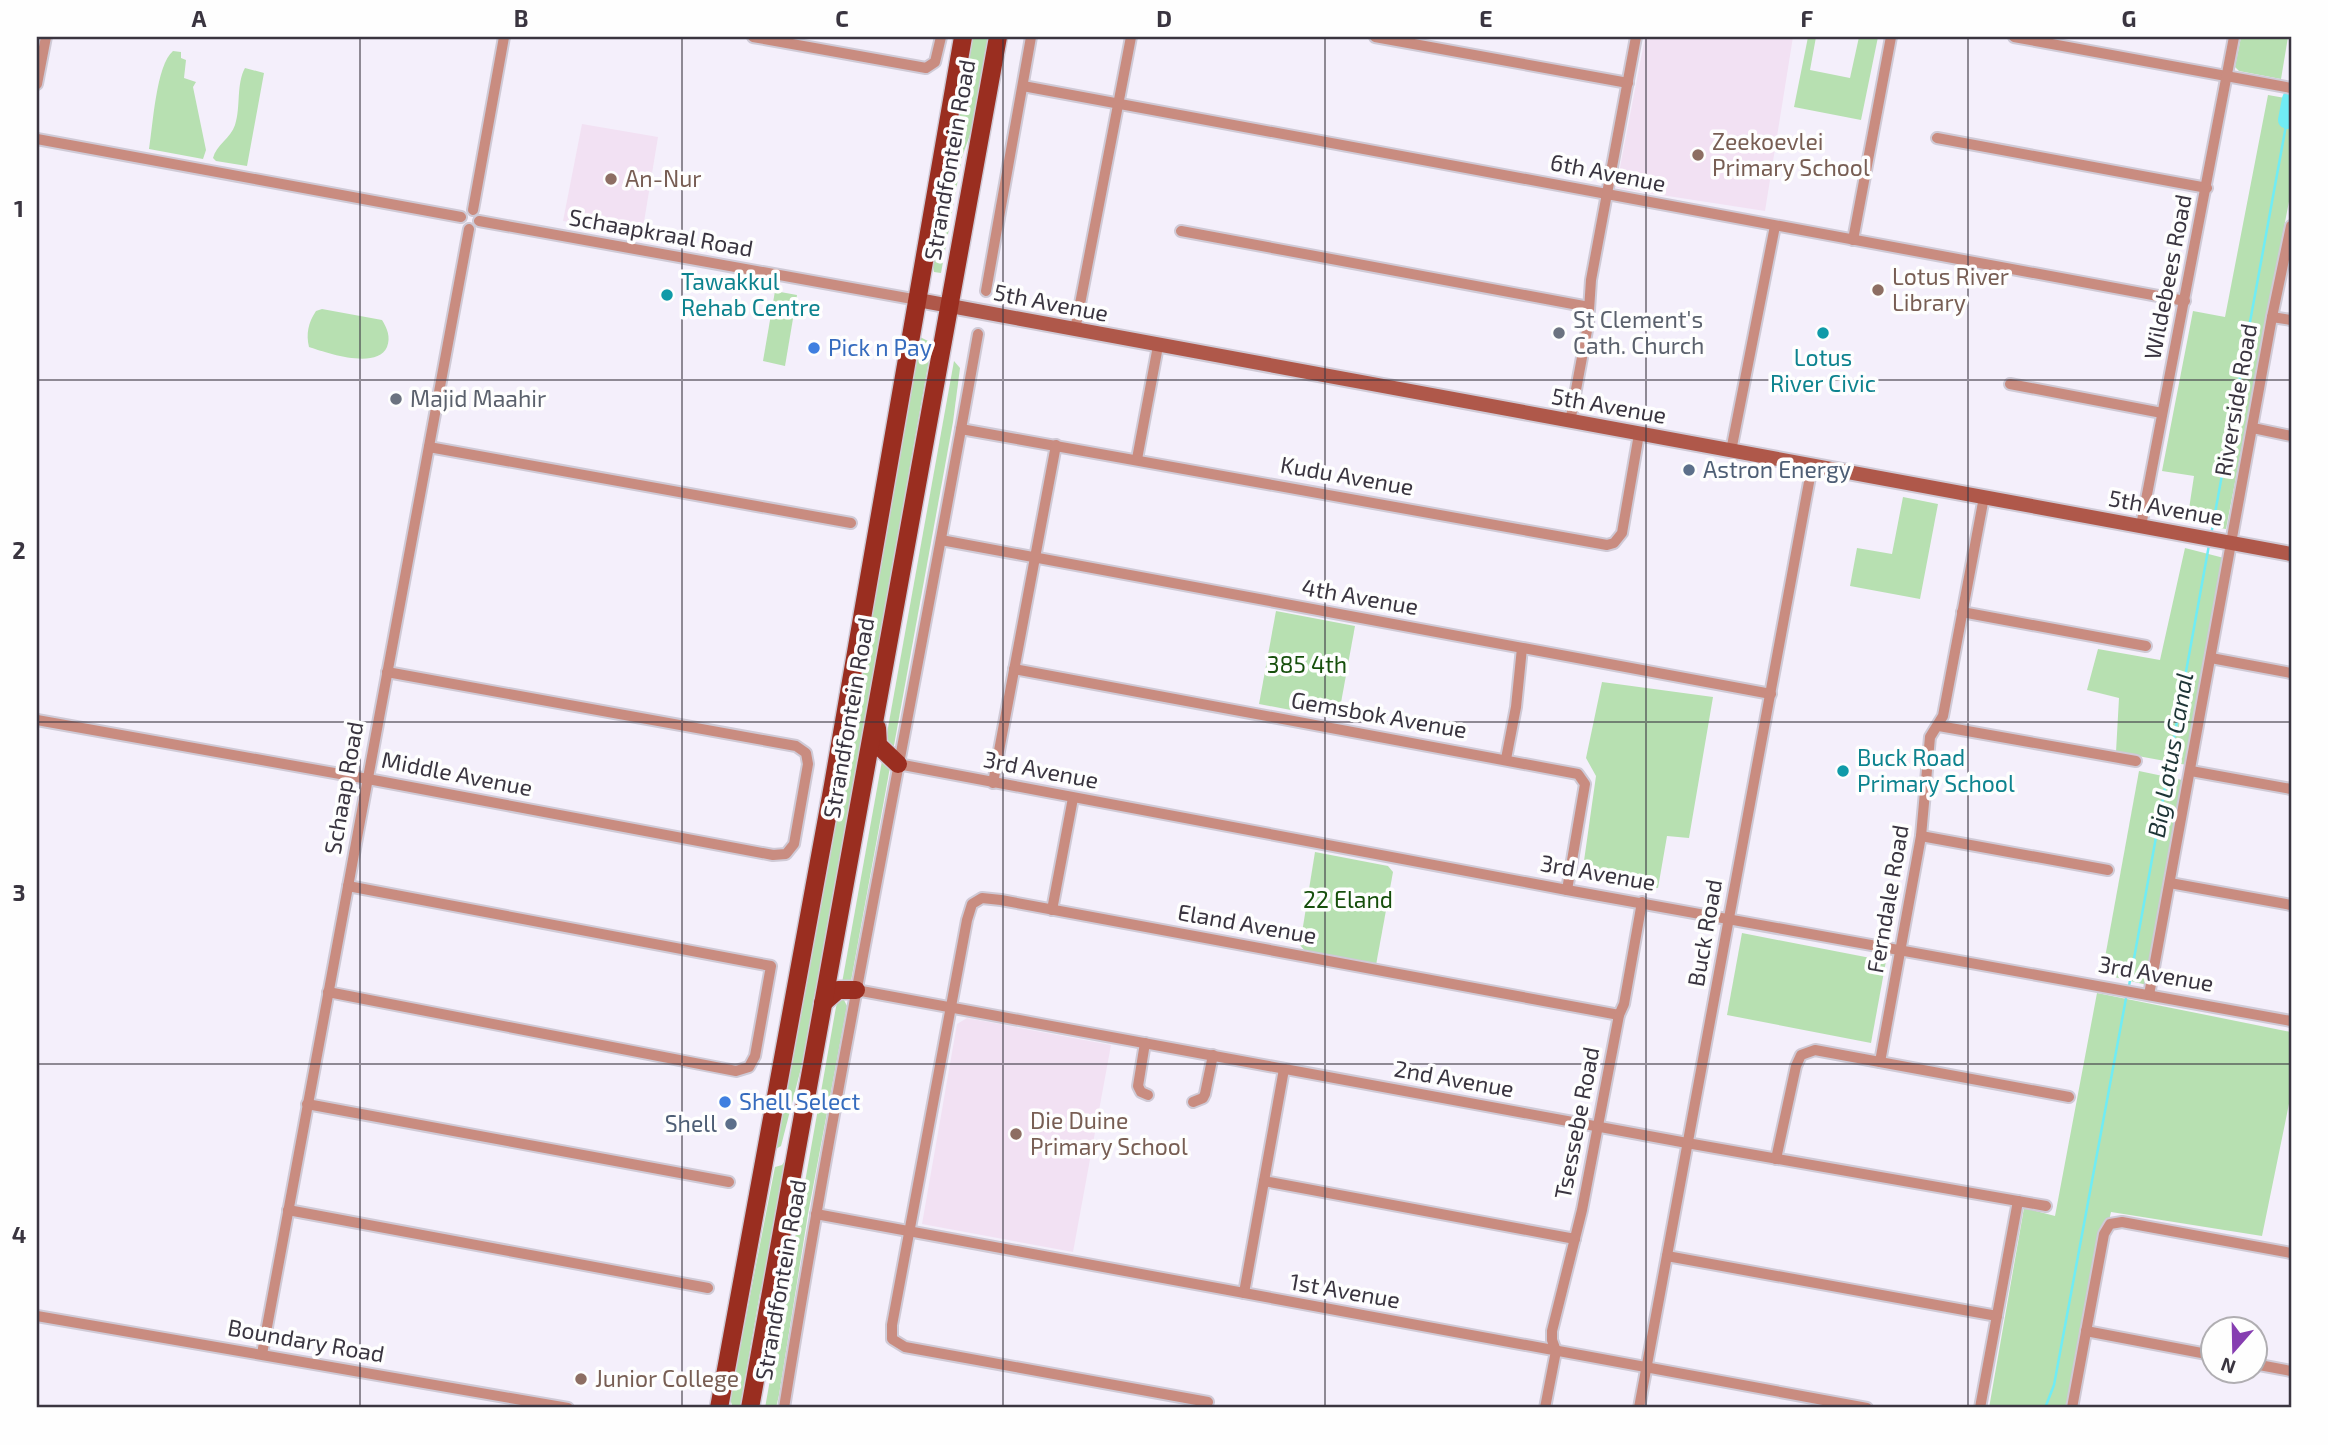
<svg xmlns="http://www.w3.org/2000/svg" width="2328" height="1445" font-family="'Exo 2',sans-serif">
<rect width="100%" height="100%" fill="#f4effb"/>
<g fill="#f2e1f3">
<polygon points="1645,37 1793,37 1765,211 1616,188"/>
<polygon points="582,124 658,137 642,234 563,221"/>
<polygon points="967,1018 1111,1045 1073,1252 922,1224 957,1024"/>
</g>
<g fill="#b7e0b1">
<polygon points="970,37 991,37 976,118 962,157 941,273 934,272 932,263"/>
<polygon points="1808,37 1816,37 1810,70 1850,78 1859,37 1878,37 1861,120 1794,107"/>
<polygon points="2241,37 2288,37 2281,79 2239,71 2235,67"/>
<path d="M173,51L181,52V58L186,60L184,78L196,82L193,87L206,150L203,159L149,149C153,126 156,65 173,51Z"/>
<path d="M245,68L264,73L247,166L216,161L213,158C216,145 231,138 235,125C241,107 236,84 245,68Z"/>
<polygon points="2268,95 2291,99 2291,191 2226,529 2187,522 2194,476 2162,471 2193,311 2225,317"/>
<polygon points="775,291 797,295 785,366 763,361"/>
<path d="M322,309L382,320C387,328 391,337 387,347C377,370 327,353 309,347C306,334 308,323 316,311Z"/>
<polygon points="920,337 932,343 809,1037 781,1146 774,1150"/>
<polygon points="954,361 960,368 953,422 851,981 842,983"/>
<polygon points="1903,497 1938,504 1920,599 1850,586 1857,548 1892,554"/>
<polygon points="2185,548 2224,558 2187,765 2116,752 2119,698 2087,690 2098,649 2160,660"/>
<polygon points="1276,611 1355,626 1338,719 1259,704"/>
<polygon points="1602,682 1713,697 1689,838 1667,836 1658,888 1582,875 1596,776 1586,758"/>
<polygon points="2139,771 2182,780 2151,986 2102,974"/>
<polygon points="1315,852 1388,866 1393,872 1376,965 1306,952 1300,945"/>
<polygon points="1742,933 1886,961 1871,1043 1727,1015"/>
<polygon points="2097,993 2291,1032 2291,1094 2262,1236 2111,1212 2066,1408 1989,1408 2024,1208 2055,1216"/>
<polygon points="843,998 847,1006 808,1214 779,1395 776,1408 765,1408 836,1007 838,1001"/>
<polygon points="792,1151 768,1275 760,1293 740,1408 733,1408 730,1399 775,1167 782,1165"/>
</g>
<g fill="none" stroke-linecap="round" stroke-linejoin="round">
<g stroke="#70ecf4" stroke-width="2.5">
<polyline points="2211,535 2287,120"/>
<polyline points="2129,986 2209,545"/>
<polyline points="2045,1408 2054,1385 2127,993"/>
</g>
<polyline stroke="#70ecf4" stroke-width="18" points="2287,120 2291,99"/>
<g stroke="#cfcad6" stroke-width="14">
<g id="minor">
<polyline points="753,37 926,68 935,62 941,37"/>
<polyline points="1375,37 1628,83"/>
<polyline points="2014,37 2291,88"/>
<polyline points="37,84 46,37"/>
<polyline points="1023,86 2185,301"/>
<polyline points="1937,138 2207,188"/>
<polyline points="37,139 461,217"/>
<polyline points="473,210 504,37"/>
<polyline points="479,221 918,300"/>
<polyline points="1181,231 1589,307"/>
<polyline points="1853,240 1891,37"/>
<polyline points="986,291 1031,37"/>
<polyline points="2272,317 2291,320"/>
<polyline points="1075,330 1131,37"/>
<polyline points="2010,384 2162,413"/>
<polyline points="1570,422 1588,325 1591,280 1636,37"/>
<polyline points="2253,428 2291,436"/>
<polyline points="961,429 1607,545 1614,543 1622,533 1639,434"/>
<polyline points="429,447 851,523"/>
<polyline points="1731,451 1775,226"/>
<polyline points="1137,459 1158,346"/>
<polyline points="2141,526 2234,37"/>
<polyline points="941,540 1771,694"/>
<polyline points="1962,612 2146,646"/>
<polyline points="2211,658 2291,673"/>
<polyline points="1014,669 1578,774 1585,784 1567,890"/>
<polyline points="37,720 368,779 773,855 786,854 794,844 808,764 806,753 796,746 387,672"/>
<polyline points="1939,726 2136,761"/>
<polyline points="1506,759 1516,707 1522,648"/>
<polyline points="898,764 1567,890 2291,1021"/>
<polyline points="2191,771 2291,789"/>
<polyline points="993,783 1056,445"/>
<polyline points="1921,836 2108,870"/>
<polyline points="2170,883 2291,905"/>
<polyline points="1052,910 1073,798"/>
<polyline points="856,990 1687,1143 2046,1206"/>
<polyline points="328,992 736,1071 749,1067 755,1056 771,966 348,886"/>
<polyline points="2149,995 2272,317 2291,226"/>
<polyline points="1145,1043 1138,1086 1141,1092 1148,1095"/>
<polyline points="1880,1062 1921,836 1930,737 1943,716 1984,497"/>
<polyline points="1193,1102 1203,1098 1205,1094 1213,1055"/>
<polyline points="307,1104 729,1182"/>
<polyline points="1776,1159 1796,1066 1801,1055 1815,1050 2069,1097"/>
<polyline points="1264,1181 1575,1239"/>
<polyline points="288,1210 708,1288"/>
<polyline points="816,1214 1867,1408"/>
<polyline points="1667,1256 1997,1316"/>
<polyline points="1244,1293 1284,1069"/>
<polyline points="37,1316 568,1408"/>
<polyline points="2086,1331 2212,1355"/>
<polyline points="262,1354 469,229"/>
<polyline points="2254,1364 2291,1371"/>
<polyline points="1208,1402 905,1347 892,1339 892,1325 967,920 972,904 982,898 1001,900 1619,1015"/>
<path d="M784,1408C841,1049 915,693 978,334"/>
<polyline points="1545,1408 1556,1351 1552,1340 1552,1331 1582,1210 1619,1015 1624,1004 1642,902"/>
<polyline points="1639,1408 1812,466"/>
<polyline points="1980,1408 2018,1201"/>
<polyline points="2072,1408 2104,1234 2110,1224 2122,1222 2291,1253"/>
</g>
</g>
<g stroke="#cfcad6" stroke-width="18">
<polyline id="secondary" points="918,300 2291,554"/>
</g>
<g stroke="#cfcad6" stroke-width="21">
<g id="primary">
<polyline points="877,728 878,745 898,764"/>
<polyline points="823,1003 838,990 856,990"/>
<polyline points="719,1408 833,785 963,37"/>
<polyline points="750,1408 998,37"/>
</g>
</g>
<use href="#minor" stroke="#c98c80" stroke-width="10"/>
<use href="#secondary" stroke="#af584a" stroke-width="14"/>
<use href="#primary" stroke="#9a2e20" stroke-width="18"/>
</g>
<path fill="none" stroke="#3a3540" stroke-width="2" stroke-opacity="0.55" d="M360,37V1408M682,37V1408M1003,37V1408M1325,37V1408M1646,37V1408M1968,37V1408M37,380H2291M37,722H2291M37,1064H2291"/>
<g fill="#8d6e63" stroke="#fefefe" stroke-width="2.5">
<circle cx="1698" cy="155" r="7"/>
<circle cx="611" cy="179" r="7"/>
<circle cx="1878" cy="290" r="7"/>
<circle cx="1016" cy="1134" r="7"/>
<circle cx="581" cy="1379" r="7"/>
</g>
<g fill="#0f9aa8" stroke="#fefefe" stroke-width="2.5">
<circle cx="667" cy="295" r="7"/>
<circle cx="1823" cy="333" r="7"/>
<circle cx="1843" cy="771" r="7"/>
</g>
<g fill="#6b7280" stroke="#fefefe" stroke-width="2.5">
<circle cx="1559" cy="333" r="7"/>
<circle cx="396" cy="399" r="7"/>
</g>
<g fill="#3f7fe0" stroke="#fefefe" stroke-width="2.5">
<circle cx="814" cy="348" r="7"/>
<circle cx="725" cy="1102" r="7"/>
</g>
<g fill="#5c6f8a" stroke="#fefefe" stroke-width="2.5">
<circle cx="1689" cy="470" r="7"/>
<circle cx="731" cy="1124" r="7"/>
</g>
<g text-anchor="middle" stroke-width="7" stroke-linejoin="round" paint-order="stroke">
<g font-size="23" fill="#785e54" stroke="#fefefe" text-anchor="start">
<text x="1712" y="150">Zeekoevlei<tspan x="1712" dy="26">Primary School</tspan></text>
<text x="625" y="187">An-Nur</text>
<text x="1892" y="285">Lotus River<tspan x="1892" dy="26">Library</tspan></text>
<text x="1030" y="1129">Die Duine<tspan x="1030" dy="26">Primary School</tspan></text>
<text x="595" y="1387">Junior College</text>
</g>
<g font-size="23" fill="#3a3540" stroke="#fefefe">
<text transform="translate(950 160) rotate(-80)" y="8">Strandfontein Road</text>
<text transform="translate(1608 173) rotate(11)" y="8">6th Avenue</text>
<text transform="translate(661 233) rotate(10)" y="8">Schaapkraal Road</text>
<text transform="translate(2168 277) rotate(-79)" y="8">Wildebees Road</text>
<text transform="translate(1051 303) rotate(11)" y="8">5th Avenue</text>
<text transform="translate(2236 400) rotate(-80)" y="8">Riverside Road</text>
<text transform="translate(1609 406) rotate(10)" y="8">5th Avenue</text>
<text transform="translate(1347 476) rotate(10)" y="8">Kudu Avenue</text>
<text transform="translate(2166 508) rotate(10)" y="8">5th Avenue</text>
<text transform="translate(1360 597) rotate(10)" y="8">4th Avenue</text>
<text transform="translate(1379 715) rotate(10)" y="8">Gemsbok Avenue</text>
<text transform="translate(849 718) rotate(-80)" y="8">Strandfontein Road</text>
<text transform="translate(1041 770) rotate(11)" y="8">3rd Avenue</text>
<text transform="translate(457 774) rotate(11)" y="8">Middle Avenue</text>
<text transform="translate(344 788) rotate(-80)" y="8">Schaap Road</text>
<text transform="translate(1598 873) rotate(10)" y="8">3rd Avenue</text>
<text transform="translate(1888 899) rotate(-80)" y="8">Ferndale Road</text>
<text transform="translate(1247 924) rotate(10)" y="8">Eland Avenue</text>
<text transform="translate(1705 933) rotate(-80)" y="8">Buck Road</text>
<text transform="translate(2156 974) rotate(10)" y="8">3rd Avenue</text>
<text transform="translate(1454 1079) rotate(10)" y="8">2nd Avenue</text>
<text transform="translate(1577 1123) rotate(-79)" y="8">Tsessebe Road</text>
<text transform="translate(781 1280) rotate(-80)" y="8">Strandfontein Road</text>
<text transform="translate(1345 1291) rotate(10)" y="8">1st Avenue</text>
<text transform="translate(306 1341) rotate(10)" y="8">Boundary Road</text>
</g>
<g font-size="23" fill="#0d838f" stroke="#fefefe" text-anchor="start">
<text x="681" y="290">Tawakkul<tspan x="681" dy="26">Rehab Centre</tspan></text>
<text x="1823" y="366" text-anchor="middle">Lotus<tspan x="1823" dy="26">River Civic</tspan></text>
<text x="1857" y="766">Buck Road<tspan x="1857" dy="26">Primary School</tspan></text>
</g>
<g font-size="23" fill="#5b616d" stroke="#fefefe" text-anchor="start">
<text x="1573" y="328">St Clement's<tspan x="1573" dy="26">Cath. Church</tspan></text>
<text x="410" y="407">Majid Maahir</text>
</g>
<g font-size="23" fill="#366cbe" stroke="#fefefe" text-anchor="start">
<text x="828" y="356">Pick n Pay</text>
<text x="739" y="1110">Shell Select</text>
</g>
<g font-size="23" fill="#4e5e75" stroke="#fefefe" text-anchor="start">
<text x="1703" y="478">Astron Energy</text>
<text x="717" y="1132" text-anchor="end">Shell</text>
</g>
<g font-size="23" fill="#164f0c" stroke="#fefefe">
<text x="1307" y="673">385 4th</text>
<text x="1348" y="908">22 Eland</text>
</g>
<g font-size="24" font-style="italic" fill="#1e3436" stroke="#fefefe">
<text transform="translate(2171 755) rotate(-80)" y="8">Big Lotus Canal</text>
</g>
</g>
<rect width="2328" height="1445" fill="none" stroke="#fefefe" stroke-width="77"/>
<g transform="translate(2234 1350) rotate(200)"><circle r="33" fill="#fefefe" stroke="#b0aeb2" stroke-width="2"/>
<path d="M0-5L12 26L0 18L-12 26Z" fill="#863eb1"/>
<text y="-10" font-size="19" font-weight="bold" text-anchor="middle" fill="#3a3540">N</text>
</g>
<rect x="38" y="38" width="2252" height="1368" fill="none" stroke="#3a3540" stroke-width="2.5"/>
<g font-size="23" text-anchor="middle" font-weight="bold" fill="#3a3540">
<text x="199" y="27">A</text>
<text x="521" y="27">B</text>
<text x="842" y="27">C</text>
<text x="1164" y="27">D</text>
<text x="1486" y="27">E</text>
<text x="1807" y="27">F</text>
<text x="2129" y="27">G</text>
<text x="19" y="217">1</text>
<text x="19" y="559">2</text>
<text x="19" y="901">3</text>
<text x="19" y="1243">4</text>
</g>
</svg>
